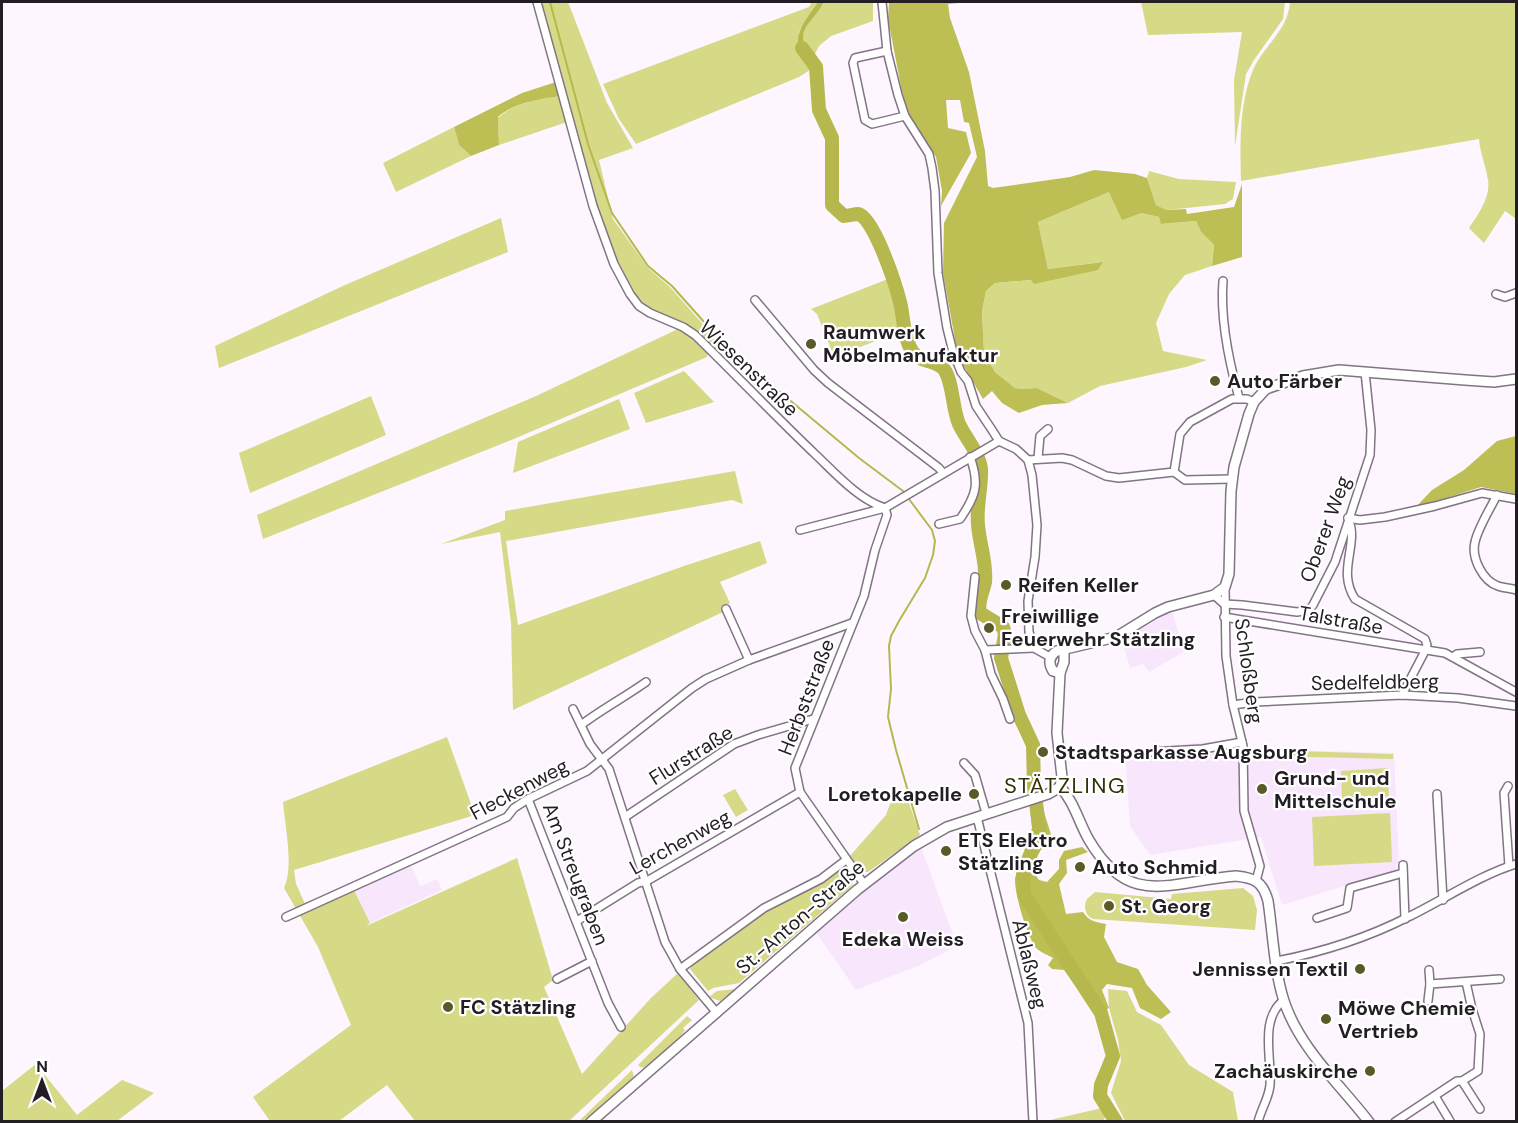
<svg xmlns="http://www.w3.org/2000/svg" width="1518" height="1123" font-family="'DM Sans',sans-serif">
<rect width="100%" height="100%" fill="#fdf6fe"/>
<g fill="#f8e6fc">
<polygon points="1172,611 1184,652 1149,672 1143,664 1130,668 1122,640"/>
<polygon points="1235,740 1254,749 1394,753 1399,863 1396,864 1397,870 1282,905 1261,837 1150,855 1130,826 1125,749"/>
<polygon points="921,847 957,946 920,965 856,990 816,932 868,887"/>
<polygon points="410,863 420,886 437,879 442,890 370,923 353,888"/>
</g>
<g fill="#d6d986">
<polygon points="539,2 568,2 607,103 633,148 599,160 613,219 648,268 670,287 724,348 719,352 717,352 701,337 650,311 638,300 627,284 605,235"/>
<polygon points="812,2 818,2 799,32 805,59 813,68 799,77 636,144 619,119 603,84 809,7"/>
<path d="M824,2H873V21L831,36L819,46L812,60C793,29 808,27 824,2Z"/>
<polygon points="1141,2 1285,2 1283,19 1254,60 1246,74 1235,146 1234,80 1242,32 1148,35"/>
<path d="M1290,2H1516V219L1505,211L1484,243L1469,228C1478,215 1491,197 1488,180C1486,166 1480,153 1479,139L1241,181C1240,145 1239,104 1253,70C1264,45 1288,31 1290,2Z"/>
<path d="M560,96L567,122L499,145L498,118C515,102 538,100 560,96Z"/>
<polygon points="454,127 459,145 471,156 396,192 383,163"/>
<polygon points="1149,171 1179,179 1236,182 1233,199 1225,204 1167,210 1156,205 1147,178"/>
<polygon points="1109,192 1141,213 1159,217 1162,224 1196,221 1201,232 1214,245 1212,266 1185,275 1169,294 1156,323 1163,351 1207,360 1186,367 1100,386 1068,403 1037,388 1023,389 1015,388 995,372 984,354 982,311 986,291 995,283 1032,280 1102,262 1048,269 1038,222"/>
<polygon points="501,218 508,252 219,368 215,346 345,285"/>
<polygon points="888,279 902,331 834,357 817,314 811,309"/>
<polygon points="678,329 697,341 708,353 707,357 516,438 263,539 257,515 536,396"/>
<polygon points="684,371 714,402 646,423 634,393"/>
<polygon points="371,396 386,435 250,493 239,453"/>
<polygon points="619,399 630,429 513,473 518,442"/>
<polygon points="735,471 743,504 732,500 506,541 518,625 684,566 760,541 767,563 720,582 730,603 721,608 723,612 513,710 511,623 500,532 441,544 505,520 505,511"/>
<path d="M447,737L475,815L294,870L296,884L307,908L353,888L370,923L366,926L517,858L553,980L544,987L582,1074L651,998L678,973L699,1000L569,1121H415L387,1085L339,1121H270L253,1097L351,1025L318,947L284,888C294,866 285,827 283,802Z"/>
<polygon points="1265,750 1393,754 1393,759 1265,756"/>
<polygon points="1388,768 1389,799 1342,801 1341,771"/>
<polygon points="735,789 748,810 736,817 723,795"/>
<polygon points="906,794 920,835 868,872 858,872 849,857 886,815 890,804"/>
<polygon points="1390,813 1392,862 1314,866 1312,817"/>
<polygon points="840,868 846,868 854,880 852,886 739,983 713,988 708,991 690,969 695,961 773,906"/>
<path d="M1243,888L1253,896L1257,910L1255,930L1093,919C1085,916 1083,906 1087,899L1095,892L1171,899L1172,894Z"/>
<polygon points="737,989 720,1001 709,997 717,991"/>
<polygon points="1108,989 1127,991 1137,1012 1161,1025 1189,1065 1233,1092 1238,1121 1125,1121 1111,1093 1121,1061 1118,1040 1109,1008"/>
<polygon points="687,1016 692,1020 683,1028 685,1030 677,1041 646,1068 640,1067 638,1065"/>
<polygon points="36,1064 77,1115 122,1080 154,1093 117,1121 2,1121 2,1091"/>
<polygon points="632,1070 634,1077 584,1121 579,1121"/>
<polygon points="1102,1108 1105,1116 1104,1121 1046,1121"/>
</g>
<g fill="#bdbf54">
<polygon points="889,2 970,2 948,4 950,18 969,72 985,151 988,186 993,188 1070,177 1094,170 1135,174 1147,178 1156,205 1167,210 1186,209 1187,214 1234,207 1242,184 1242,257 1212,266 1214,245 1201,232 1196,221 1161,224 1159,217 1141,213 1122,220 1109,192 1038,222 1048,269 1103,262 1098,270 1034,284 1031,280 995,283 986,291 982,311 984,354 995,372 1015,388 1023,389 1037,388 1068,403 1042,405 1019,413 1002,403 992,391 983,399 958,356 943,273 944,223 977,157 969,123 964,122 960,100 946,100 948,128 966,132 971,153 941,206 942,191 936,157 908,113 903,97 888,19"/>
<path d="M556,82L560,96C538,100 515,102 498,117L499,145L471,156L459,145L454,127L522,93Z"/>
<polygon points="1516,436 1516,494 1481,487 1415,508 1432,490 1464,470 1497,441"/>
<path d="M1041,803L1051,834L1030,867L1039,880L1047,882L1059,869V860L1064,851L1082,847L1088,852L1066,860L1067,873L1059,884L1066,914L1083,912C1089,921 1095,922 1106,924L1104,937L1117,962L1138,969L1147,985L1171,1012L1161,1019L1140,1008L1132,988L1107,984L1102,990L1109,1008L1097,1016L1064,970L1052,969L1048,965L1053,958C1048,955 1040,952 1036,948C1027,936 1014,893 1015,878L1032,828L1030,807Z"/>
</g>
<path fill="#b6b84d" d="M818,2H824C809,28 793,28 812,60L810,63C785,41 805,22 818,2Z"/>
<g fill="none" stroke-linecap="round" stroke-linejoin="round">
<g stroke="#b6b84d" stroke-width="2">
<polyline points="550,2 588,144 612,213 648,266 672,286 713,332"/>
<polyline points="732,349 768,382 859,458 903,491 932,530 935,541 933,555 925,578 899,621 891,636 889,646 891,689 888,717 896,750 919,829"/>
</g>
<path stroke="#b6b84d" stroke-width="14" d="M802,48L816,67L819,110L832,138V205L844,216C848,216 854,214 858,214C874,217 896,286 900,302C904,318 903,337 912,351C919,362 934,360 943,368C953,379 952,408 959,424C966,439 979,452 981,469C982,487 976,506 978,524C979,543 987,562 985,582C983,593 977,602 980,613L1003,627L1005,634L1001,658L1019,715L1033,745L1034,787L1040,834L1023,871L1024,895L1101,1013L1113,1056L1101,1085L1100,1096L1116,1122"/>
<g stroke="#827385" stroke-width="10">
<g id="minor">
<path d="M537,2L593,206L614,264L630,294L639,306L650,313L683,327L695,335C736,375 775,416 816,455C836,474 858,499 885,508"/>
<polyline points="882,2 887,51 898,95 905,116 929,154 932,168 935,191 938,273 947,328 953,352 961,372 968,381 976,406 992,430 999,441 1016,449 1028,460 1032,475 1037,525 1035,557 1028,601 1029,632 1034,648 1050,657"/>
<polyline points="887,51 855,58 853,63 865,120 872,124 905,116"/>
<path d="M1223,281C1220,319 1229,362 1239,398"/>
<polyline points="1496,294 1505,297 1516,293"/>
<polyline points="755,300 814,370 828,383 939,468 943,473"/>
<polyline points="1038,458 1040,436 1048,429"/>
<polyline points="1028,460 1062,458 1072,460 1106,476 1119,478 1174,472 1180,434 1190,422 1232,399 1247,399 1254,402"/>
<polyline points="1174,472 1185,480 1232,479"/>
<path d="M1497,495C1490,509 1478,528 1475,542C1471,558 1483,581 1498,586C1503,588 1511,588 1516,590"/>
<path d="M1348,518C1360,544 1336,570 1355,599L1425,639L1427,645L1425,651L1402,695"/>
<polyline points="1348,518 1360,520 1385,517 1435,506 1482,493 1516,499"/>
<path d="M939,524L960,519C976,496 980,484 970,457"/>
<polyline points="800,530 885,508 999,441"/>
<polyline points="975,577 971,616 975,631 985,650 991,674 1003,699 1010,719"/>
<polyline points="1225,587 1226,656 1233,705 1243,746 1244,811 1260,866 1256,881"/>
<polyline points="1214,595 1224,604 1242,605 1297,612 1309,610 1313,605 1335,562 1370,455 1371,430 1365,372"/>
<polyline points="726,609 749,660"/>
<polyline points="1224,617 1445,653 1516,692"/>
<polyline points="985,650 1034,648"/>
<polyline points="1453,657 1457,654 1480,652"/>
<polyline points="1233,705 1254,702 1402,695 1458,698 1516,706"/>
<polyline points="573,709 590,744 609,769 665,942 680,969 717,1013"/>
<path d="M581,725C602,709 625,697 646,682"/>
<polyline points="1151,752 1203,749 1242,742"/>
<polyline points="964,763 975,775 986,813"/>
<polyline points="1508,786 1504,793 1509,866"/>
<polyline points="1437,794 1443,900"/>
<polyline points="528,799 608,1003 621,1027"/>
<polyline points="625,817 734,744 758,735 813,719"/>
<polyline points="977,817 1028,1023 1033,1122"/>
<polyline points="1403,865 1405,919"/>
<polyline points="864,884 800,792 795,768 864,596 875,550 887,515 885,508"/>
<polyline points="286,917 507,817 514,808 528,799 587,771 692,688 706,679 749,660 852,623"/>
<polyline points="1317,918 1347,908 1350,888 1403,873"/>
<polyline points="577,921 638,883 647,881 800,792"/>
<path d="M1277,961C1322,952 1367,938 1408,917C1443,900 1480,875 1516,864"/>
<polyline points="680,969 764,908 821,879 846,860"/>
<polyline points="1429,970 1430,984"/>
<polyline points="557,979 592,961"/>
<polyline points="1428,1001 1430,984 1500,979"/>
<polyline points="1462,1081 1480,1109"/>
<polyline points="1435,1096 1450,1121"/>
<path d="M1258,1122C1261,1109 1269,1098 1270,1085C1272,1058 1259,1019 1284,1000"/>
<polyline points="1395,1122 1457,1081 1462,1081 1478,1071 1480,1034 1472,1009 1466,982"/>
</g>
</g>
<g stroke="#827385" stroke-width="12">
<g id="tertiary">
<path d="M1060,673L1053,671C1048,663 1049,656 1057,651L1116,637L1155,613L1168,607L1214,595L1225,587L1229,574L1231,491L1234,467L1249,414L1254,402L1266,389L1303,376L1339,370L1465,380L1494,382L1516,379"/>
<path d="M1060,787C1074,801 1079,823 1089,840C1130,910 1170,881 1236,876C1255,878 1263,882 1268,901C1273,934 1274,970 1284,1001C1300,1049 1339,1083 1369,1122"/>
<polyline points="1060,787 1062,777 1057,733 1060,673 1064,662 1064,649"/>
<polyline points="591,1122 857,890 914,846 947,827 1048,794 1060,787"/>
</g>
</g>
<use href="#minor" stroke="#fff" stroke-width="7"/>
<use href="#tertiary" stroke="#fff" stroke-width="9"/>
</g>
<g fill="#595a27" stroke="#fff" stroke-width="2">
<circle cx="811" cy="344" r="6"/>
<circle cx="1215" cy="381" r="6"/>
<circle cx="1006" cy="585" r="6"/>
<circle cx="989" cy="628" r="6"/>
<circle cx="1043" cy="752" r="6"/>
<circle cx="1262" cy="789" r="6"/>
<circle cx="974" cy="794" r="6"/>
<circle cx="946" cy="851" r="6"/>
<circle cx="1080" cy="867" r="6"/>
<circle cx="1109" cy="906" r="6"/>
<circle cx="903" cy="917" r="6"/>
<circle cx="1360" cy="969" r="6"/>
<circle cx="448" cy="1007" r="6"/>
<circle cx="1326" cy="1019" r="6"/>
<circle cx="1370" cy="1071" r="6"/>
</g>
<g text-anchor="middle" stroke-width="4.5" stroke-linejoin="round" paint-order="stroke">
<g font-size="20" font-weight="bold" fill="#231d24" stroke="#fff" text-anchor="start">
<text x="823" y="339">Raumwerk<tspan x="823" dy="23">Möbelmanufaktur</tspan></text>
<text x="1227" y="388">Auto Färber</text>
<text x="1018" y="592">Reifen Keller</text>
<text x="1001" y="623">Freiwillige<tspan x="1001" dy="23">Feuerwehr Stätzling</tspan></text>
<text x="1055" y="759">Stadtsparkasse Augsburg</text>
<text x="1274" y="785">Grund- und<tspan x="1274" dy="23">Mittelschule</tspan></text>
<text x="962" y="801" text-anchor="end">Loretokapelle</text>
<text x="958" y="847">ETS Elektro<tspan x="958" dy="23">Stätzling</tspan></text>
<text x="1092" y="874">Auto Schmid</text>
<text x="1121" y="913">St. Georg</text>
<text x="903" y="946" text-anchor="middle">Edeka Weiss</text>
<text x="1348" y="976" text-anchor="end">Jennissen Textil</text>
<text x="460" y="1014">FC Stätzling</text>
<text x="1338" y="1015">Möwe Chemie<tspan x="1338" dy="23">Vertrieb</tspan></text>
<text x="1358" y="1078" text-anchor="end">Zachäuskirche</text>
</g>
<g font-size="20" fill="#231d24" stroke="#fff">
<text transform="translate(749 368) rotate(44)" y="7">Wiesenstraße</text>
<text transform="translate(1325 529) rotate(-70)" y="7">Oberer Weg</text>
<text transform="translate(1341 620) rotate(10)" y="7">Talstraße</text>
<text transform="translate(1249 671) rotate(82)" y="7">Schloßberg</text>
<text transform="translate(1375 682) rotate(-1)" y="7">Sedelfeldberg</text>
<text transform="translate(806 697) rotate(-69)" y="7">Herbststraße</text>
<text transform="translate(691 755) rotate(-32)" y="7">Flurstraße</text>
<text transform="translate(519 789) rotate(-28)" y="7">Fleckenweg</text>
<text transform="translate(680 842) rotate(-29)" y="7">Lerchenweg</text>
<text transform="translate(576 874) rotate(69)" y="7">Am Streugraben</text>
<text transform="translate(800 917) rotate(-41)" y="7">St.-Anton-Straße</text>
<text transform="translate(1030 964) rotate(76)" y="7">Ablaßweg</text>
</g>
<g font-size="22" letter-spacing="1.5" fill="#323208" stroke="#fff">
<text x="1065" y="793">STÄTZLING</text>
</g>
</g>
<rect width="1518" height="1123" fill="none" stroke="#231d24" stroke-width="6"/>
<g transform="translate(42 1081)" stroke="#ffffff" stroke-width="4.5" paint-order="stroke">
<path d="M0-4.5L10 22L0 15L-10 22Z" fill="#231d24"/>
<text y="-9" font-size="16" font-weight="bold" text-anchor="middle" fill="#231d24">N</text>
</g>
</svg>
